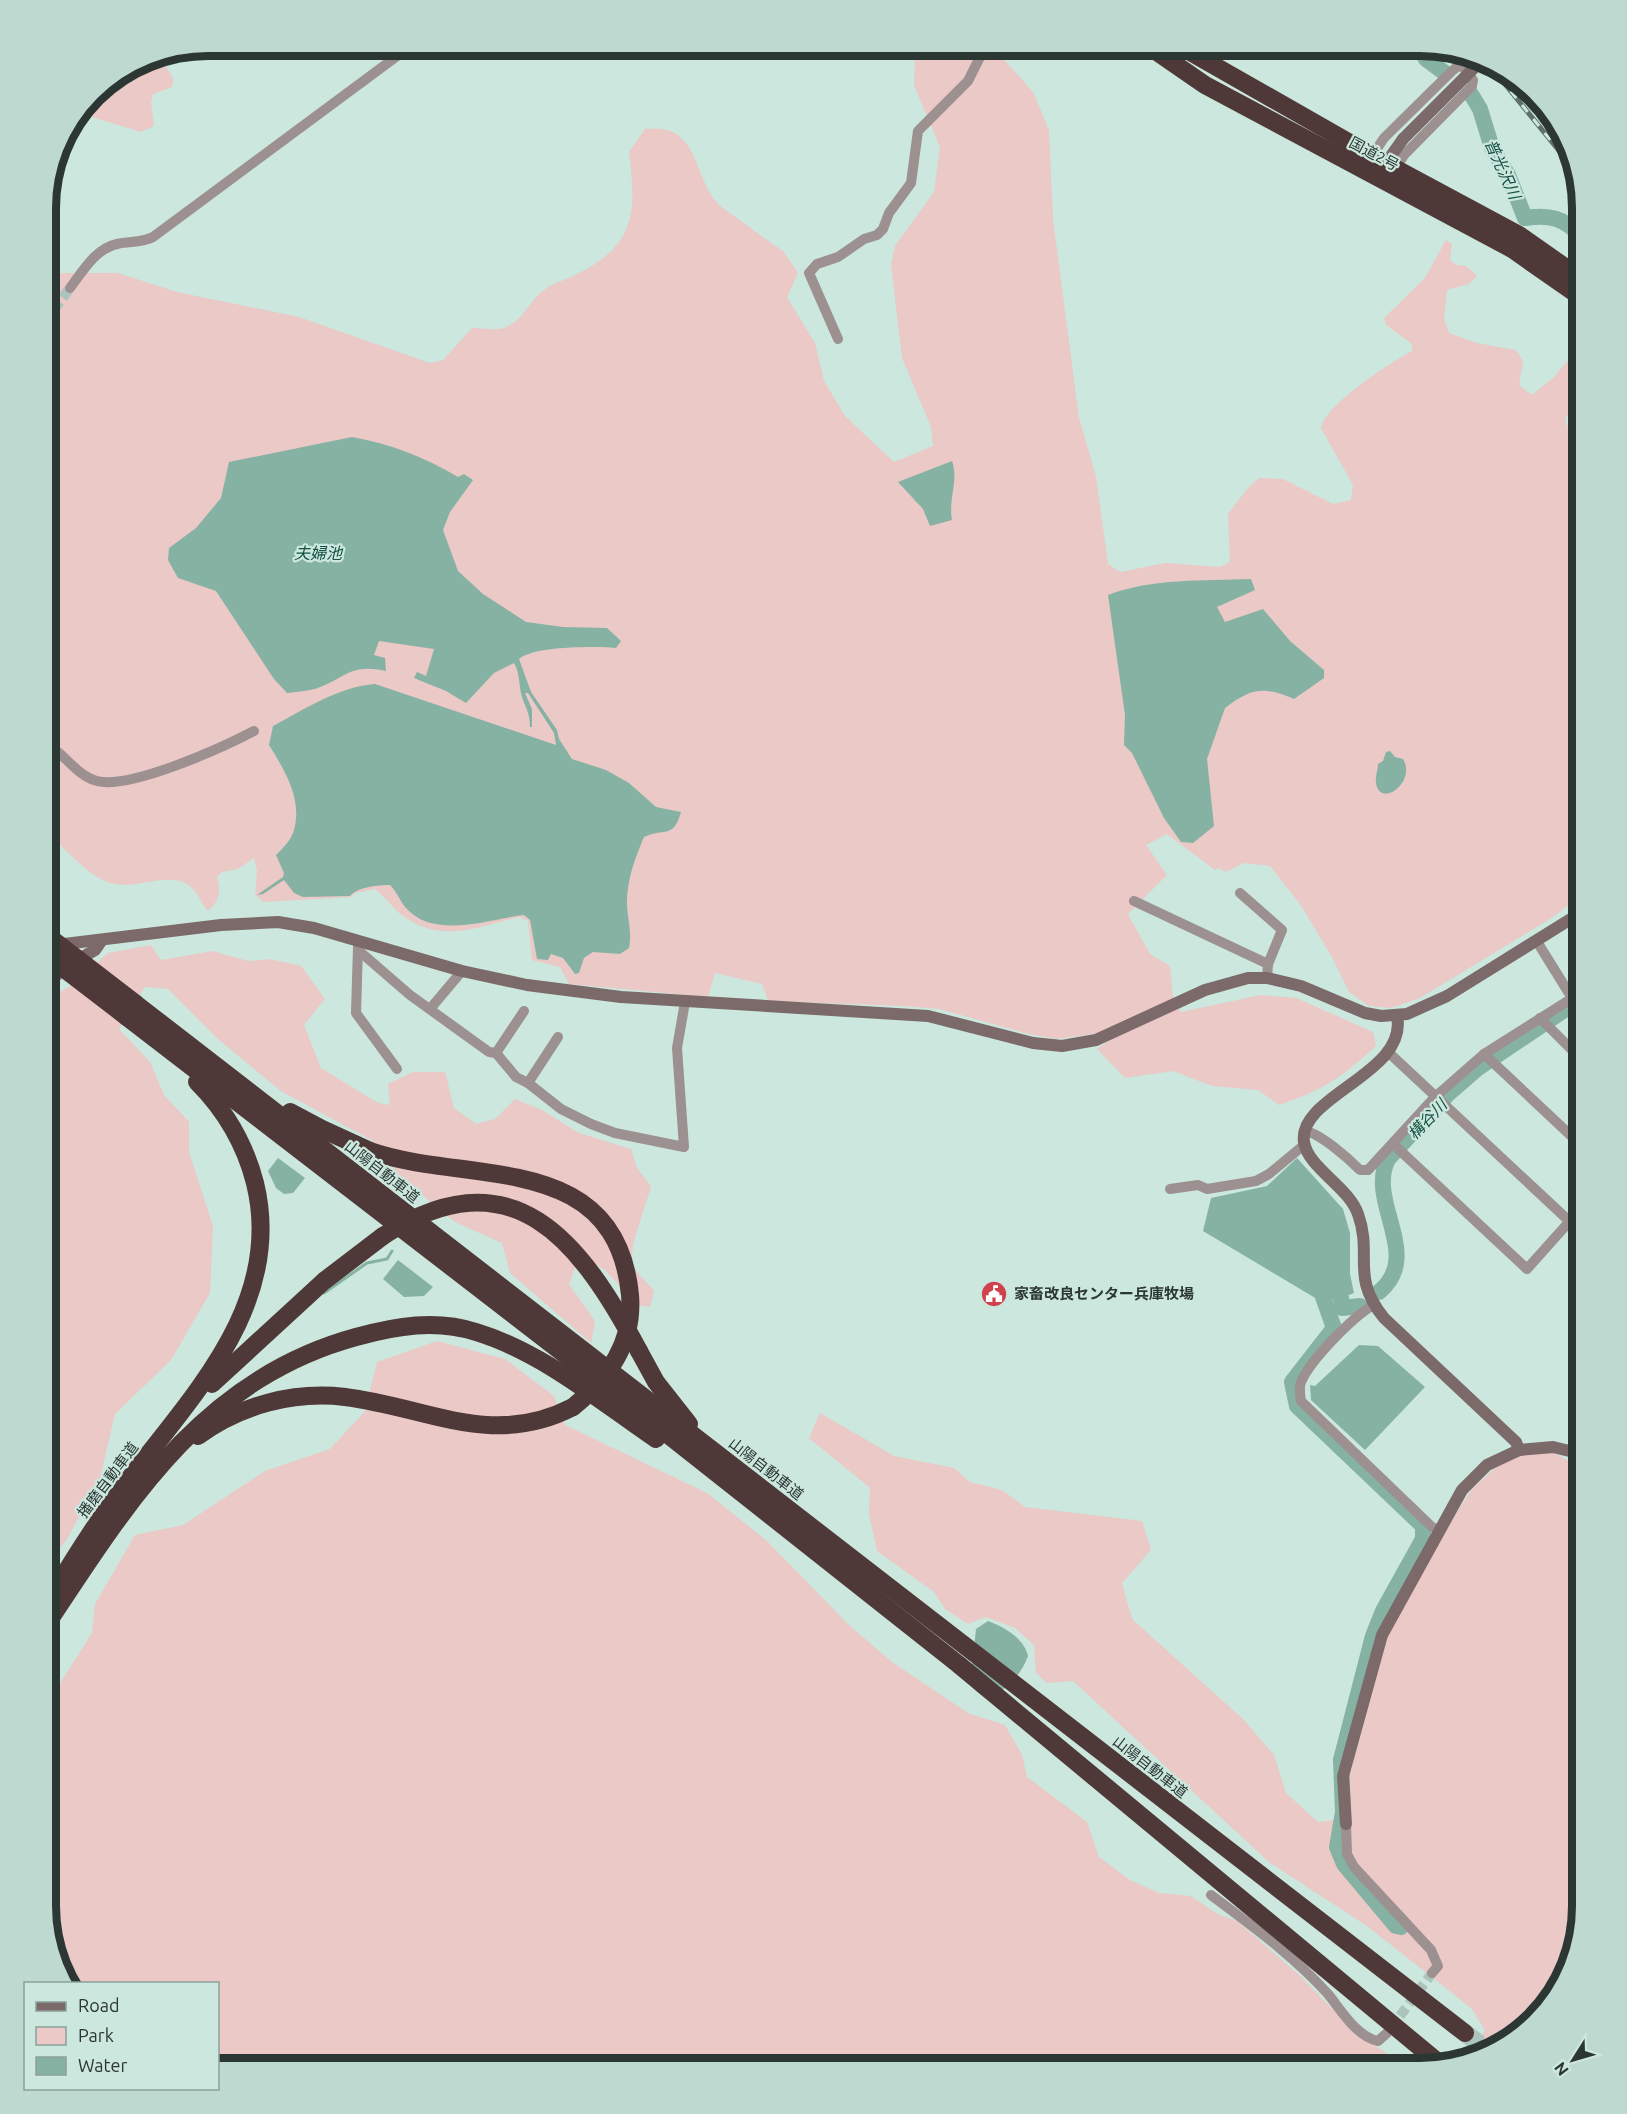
<svg xmlns="http://www.w3.org/2000/svg" width="1627" height="2114" font-family="Ubuntu,'Noto Sans JP',sans-serif">
<rect width="100%" height="100%" fill="#cbe7de"/>
<g fill="#eac9c7">
<path d="M937,45H979L999,54L1033,92L1049,130L1053,219L1079,418L1096,476L1108,564L1120,572L1166,563L1220,567L1230,562L1228,514L1247,489L1259,478L1283,479L1333,504L1351,500L1353,485L1321,428C1326,404 1390,363 1412,351V344L1386,325L1384,318L1425,278L1446,240L1452,244L1450,259L1456,265L1466,266L1477,276L1469,284L1447,290L1444,319L1449,333L1477,343L1516,350L1523,361L1519,385L1532,395L1554,377L1582,344V396L1565,418L1568,428L1582,442V895L1553,917L1420,998L1391,1008L1369,1006L1349,992L1332,957L1300,904L1270,866L1244,863L1226,872L1219,868L1215,870L1167,834L1146,845L1167,875L1128,914L1150,954L1170,966L1173,997L1181,1012L1261,995L1296,998L1373,1032L1376,1046C1341,1078 1323,1090 1279,1105L1258,1090L1212,1086L1173,1071L1125,1078L1097,1049L1115,1037L1100,1033L1057,1039L1029,1034L939,1009L904,1006L768,1001L762,984L715,973L708,997L569,984L560,967L532,960L528,921L519,917C474,928 438,945 398,912C390,904 384,896 375,889L355,893L351,897L263,902L255,894L257,871L254,858L238,869L222,872L217,877C221,892 220,900 208,911C201,904 199,894 192,888C173,869 138,889 115,884C86,878 71,850 47,836L45,273H118L177,292L299,317L430,363L443,360L472,328C481,328 495,331 504,328C521,323 530,300 544,290C554,282 569,279 581,272C637,243 636,209 629,152L645,129C701,122 691,176 720,206L784,252L798,273L787,297L815,343L824,381L845,416L894,462L933,446L931,427L902,358L891,264L895,246L934,192L940,147L914,85L915,56Z"/>
<polygon points="159,55 173,78 172,87 153,94 151,102 154,126 141,132 79,113 100,85 145,57"/>
<path d="M151,945L161,960L212,951L248,961L270,959L301,966L325,999L304,1025L321,1068L378,1103L390,1105L388,1084L413,1072H445L454,1108L476,1124L495,1119L515,1099L542,1110L579,1133L631,1149L637,1168L651,1186C647,1204 627,1251 633,1265C637,1274 648,1283 654,1291L650,1307L637,1305L606,1271L580,1254L569,1284L595,1321L591,1343L510,1273L502,1243L455,1222L397,1174L373,1141L281,1091L219,1040L168,989L145,987L119,1029L150,1062L164,1095L189,1122V1152L213,1226L210,1293L171,1360L115,1414L100,1478L66,1541L45,1564V1006L48,999L69,987L108,953Z"/>
<polygon points="437,1341 505,1359 554,1396 565,1425 707,1493 766,1540 849,1625 892,1662 968,1713 1005,1725 1022,1755 1027,1777 1087,1822 1099,1857 1130,1880 1159,1893 1191,1896 1219,1915 1237,1921 1298,1974 1357,2034 1411,2069 218,2069 218,1984 68,1983 45,1907 45,1742 55,1691 92,1633 95,1604 135,1535 183,1525 265,1471 330,1449 365,1411 377,1362"/>
<polygon points="820,1413 894,1456 954,1468 970,1482 1002,1490 1025,1507 1142,1521 1151,1550 1122,1583 1132,1619 1244,1720 1274,1755 1286,1793 1318,1822 1334,1820 1384,1642 1428,1557 1472,1489 1495,1468 1523,1453 1548,1450 1582,1468 1582,1905 1576,1913 1578,1922 1560,1988 1510,2042 1470,2054 1485,2030 1471,2008 1367,1926 1269,1862 1073,1681 1047,1683 1036,1673 1034,1645 1015,1628 986,1617 968,1624 945,1609 934,1592 877,1551 869,1514 870,1488 809,1438"/>
</g>
<g fill="#86b2a4">
<path d="M352,437C392,444 424,457 458,477L464,474L473,480L450,512L443,530L458,571L483,594L526,622L563,627L607,628L621,641L616,648C596,646 533,646 519,659L531,692L557,730L559,739L572,759L606,770L629,783L656,807L681,812C673,840 665,827 644,837C635,858 626,882 627,906C628,921 632,933 629,948L620,954L593,952L584,958L579,973L575,974L563,958L551,954L548,960L537,959L530,920L524,915C489,919 434,940 406,908C400,901 397,892 390,885C378,885 357,887 350,896L303,897L294,893L284,880L263,894L257,895L283,877L284,873L276,855C282,849 290,841 293,833C304,801 285,771 269,745L273,726C303,710 340,686 375,684L556,745L554,733L528,693H525L532,709V727H530C530,715 527,710 523,700C518,687 521,675 514,663L494,673L466,703L446,691L414,678L417,672L426,676L434,649L379,641L374,655L385,658L386,671C348,663 346,679 315,689C306,691 296,692 287,693L274,679L216,591L178,578L168,560L169,548L196,528L221,498L229,462Z"/>
<path d="M952,461C959,480 948,499 952,520L930,526L923,509L898,482Z"/>
<path d="M1251,579L1255,590L1217,607L1225,622L1263,609L1290,641L1324,670V678L1294,699C1264,686 1251,688 1225,708L1207,759L1214,826L1193,843L1181,842L1164,818L1132,753L1124,745L1125,715L1108,595C1152,578 1204,581 1251,579Z"/>
<path d="M1390,751L1395,757L1403,759C1417,782 1380,809 1376,783C1375,776 1378,771 1378,764L1383,761L1386,752Z"/>
<polygon points="278,1158 305,1178 293,1193 284,1194 276,1188 268,1171"/>
<polygon points="1297,1158 1343,1209 1350,1233 1350,1274 1354,1293 1334,1301 1329,1296 1317,1299 1203,1231 1211,1198 1267,1186"/>
<polygon points="398,1260 433,1287 424,1296 404,1297 383,1279"/>
<polygon points="1359,1345 1378,1346 1425,1387 1365,1450 1311,1400 1310,1385 1315,1386"/>
<path d="M988,1621C1004,1627 1024,1638 1028,1656C1022,1674 1004,1694 985,1698L975,1690L972,1667L976,1629Z"/>
</g>
<g fill="none" stroke-linecap="round" stroke-linejoin="round">
<polyline stroke="#86b2a4" stroke-width="3" points="324,1293 367,1263 387,1259 392,1251"/>
<g stroke="#86b2a4" stroke-width="16">
<polyline points="1418,45 1426,59 1445,73"/>
<path d="M1471,94L1480,109L1492,148L1508,175L1525,218C1550,214 1564,218 1582,237"/>
<path d="M1379,1292C1424,1255 1366,1202 1388,1159L1447,1095L1478,1068L1582,998"/>
<polyline points="1323,1297 1334,1328 1292,1382 1297,1406 1423,1526 1423,1539 1383,1611 1373,1636 1341,1760 1343,1812 1337,1847 1344,1864 1396,1926 1401,1927"/>
<polyline points="1341,1298 1342,1308 1360,1306"/>
</g>
<g stroke="#abc4bc" stroke-width="10" stroke-dasharray="10 5" stroke-linecap="butt">
<polyline points="45,322 70,288"/>
<polyline points="1391,2028 1432,1973"/>
</g>
<polyline stroke="#abc4bc" stroke-width="18" stroke-dasharray="18 9" stroke-linecap="butt" points="1465,2033 1486,2049"/>
<g stroke="#9c9090" stroke-width="10">
<polyline points="1372,156 1384,138 1452,71 1458,66 1463,67 1473,80 1472,86 1404,155 1395,169"/>
<path d="M70,288C83,271 95,249 117,244C130,241 141,243 153,237L412,45"/>
<polyline points="838,339 809,273 817,264 838,257 864,239 877,235 883,229 889,213 911,183 918,131 968,81 986,45"/>
<path d="M45,743C64,752 76,776 97,781C129,790 224,747 254,731"/>
<polyline points="1240,893 1282,930 1268,964"/>
<polyline points="1134,901 1268,964 1267,978"/>
<polyline points="1536,940 1572,998"/>
<polyline points="358,947 356,1013 397,1069"/>
<polyline points="358,950 410,995 489,1052 496,1053 516,1077 528,1083 561,1109 591,1124 615,1133 684,1147 677,1048 685,1002"/>
<polyline points="430,1009 462,971"/>
<polyline points="1540,1018 1582,1060"/>
<polyline points="1387,1051 1582,1233"/>
<polyline points="496,1053 524,1011"/>
<polyline points="1484,1054 1582,1146"/>
<polyline points="528,1083 558,1037"/>
<path d="M1304,1131C1319,1132 1349,1159 1360,1170H1368L1435,1097L1484,1054L1582,992"/>
<polyline points="1393,1144 1527,1269 1569,1222"/>
<polyline points="1170,1189 1198,1185 1207,1189 1256,1181 1269,1174 1304,1145"/>
<path d="M1373,1305C1352,1318 1311,1359 1301,1382C1299,1387 1300,1395 1301,1401L1432,1527L1439,1530"/>
<polyline points="1346,1824 1347,1854 1354,1867 1431,1950 1438,1966 1432,1973"/>
<path d="M1211,1895C1252,1926 1294,1956 1328,1994C1341,2010 1357,2037 1378,2041L1387,2033"/>
</g>
<g stroke="#7b6a69" stroke-width="12">
<polyline points="1381,170 1403,139"/>
<polyline points="56,945 221,925 278,922 314,928 462,971 527,985 621,997 928,1016 1033,1043 1062,1046 1096,1040 1205,990 1248,978 1267,978 1301,986 1365,1013 1381,1016 1407,1014 1447,996 1582,912"/>
<polyline points="45,988 63,968 95,950 102,940"/>
<path d="M1397,1016C1409,1073 1297,1096 1304,1142C1308,1168 1348,1186 1358,1214C1373,1256 1350,1276 1384,1318L1516,1442L1519,1450"/>
<polyline points="1346,1824 1343,1776 1382,1635 1462,1490 1487,1465 1519,1450 1553,1447 1582,1454"/>
</g>
<g stroke="#4f3938" stroke-width="18">
<polyline points="1147,45 1205,85 1512,249 1582,298"/>
<polyline points="1178,45 1385,163 1519,235 1582,279"/>
<polyline points="136,1004 1465,2033"/>
<polyline points="127,1017 628,1403 958,1664 1439,2063"/>
<polyline points="290,1112 322,1129 370,1151"/>
<polyline points="639,1351 656,1382 689,1424"/>
<polyline points="212,1384 324,1281 383,1236"/>
<path d="M198,1436C240,1405 294,1391 345,1397C427,1407 492,1449 573,1407"/>
<path d="M50,1598C71,1563 93,1528 117,1495C184,1403 286,1309 255,1183C245,1144 226,1111 197,1082"/>
<path d="M45,1627C127,1503 202,1379 356,1337C396,1326 436,1319 476,1332C542,1352 600,1401 656,1439"/>
</g>
<g stroke="#5f6f6a" stroke-width="5">
<polyline id="rail" points="1488,63 1569,163"/>
</g>
<use href="#rail" stroke="#cbe7de" stroke-width="3" stroke-dasharray="9" stroke-linecap="butt"/>
<polyline stroke="#7b6a69" stroke-width="12" points="1403,139 1481,61"/>
<g stroke="#4f3938" stroke-width="18">
<polyline points="45,934 136,1004"/>
<polyline points="45,954 127,1017"/>
<path d="M370,1151C468,1185 616,1149 630,1295C634,1342 608,1379 573,1407"/>
<path d="M383,1236C513,1151 581,1242 639,1351"/>
</g>
</g>
<defs>
<g id="civic-disc" transform="scale(1.35)"><circle r="9.5" fill="#d1414b" stroke="#cbe7de"/><path d="M-.6-6.5H3V-4.5H.6V-3L4-1V1h2V6H-6V1h2V-1L-.6-3ZM-1.2 2.5V6h2.4V2.5Z" fill="#fff"/></g>
</defs>
<g fill-rule="evenodd">
<use href="#civic-disc" x="994" y="1294"/>
</g>
<g text-anchor="middle" stroke-width="4.5" stroke-linejoin="round" paint-order="stroke">
<g font-size="15" fill="#2c3734" stroke="#cbe7de">
<text transform="translate(1374 154) rotate(28)" y="5">国道2号</text>
<text transform="translate(382 1172) rotate(38)" y="5">山陽自動車道</text>
<text transform="translate(766 1469) rotate(38)" y="5">山陽自動車道</text>
<text transform="translate(108 1480) rotate(-53)" y="5">播磨自動車道</text>
<text transform="translate(1150 1767) rotate(38)" y="5">山陽自動車道</text>
</g>
<g font-size="15" font-weight="bold" fill="#2c3734" stroke="#cbe7de" text-anchor="start">
<text x="1014" y="1299">家畜改良センター兵庫牧場</text>
</g>
<g font-size="16" font-style="italic" fill="#165143" stroke="#cbe7de">
<text transform="translate(1503 169) rotate(66)" y="6">普光沢川</text>
<text x="318" y="559">夫婦池</text>
<text transform="translate(1427 1119) rotate(-46)" y="6">構谷川</text>
</g>
</g>
<path d="M0 0H1627V2114H0ZM208 56H1420A152 152 0 0 1 1572 208V1906A152 152 0 0 1 1420 2058H208A152 152 0 0 1 56 1906V208A152 152 0 0 1 208 56Z" fill="#bed9d0" fill-rule="evenodd"/>
<path fill="none" stroke="#2c3734" stroke-width="8" d="M208 56H1420A152 152 0 0 1 1572 208V1906A152 152 0 0 1 1420 2058H208A152 152 0 0 1 56 1906V208A152 152 0 0 1 208 56Z"/>
<rect x="24" y="1982" width="195" height="108" fill="#cbe7de" stroke="#8ba19a" stroke-width="1.5"/>
<rect x="36" y="2002" width="30" height="9" fill="#7b6a69" stroke="#8ba19a" stroke-width="1.5"/>
<text x="78" y="2012" font-size="18" fill="#2c3734">Road</text>
<rect x="36" y="2027" width="30" height="18" fill="#eac9c7" stroke="#8ba19a" stroke-width="1.5"/>
<text x="78" y="2042" font-size="18" fill="#2c3734">Park</text>
<rect x="36" y="2057" width="30" height="18" fill="#86b2a4" stroke="#8ba19a" stroke-width="1.5"/>
<text x="78" y="2072" font-size="18" fill="#2c3734">Water</text>
<g transform="translate(1573 2060) rotate(233)" stroke="#cbe7de" stroke-width="4.5" paint-order="stroke">
<path d="M0-4.5L10 22L0 15L-10 22Z" fill="#2c3734"/>
<text y="-9" font-size="16" font-weight="bold" text-anchor="middle" fill="#2c3734">N</text>
</g>
</svg>
